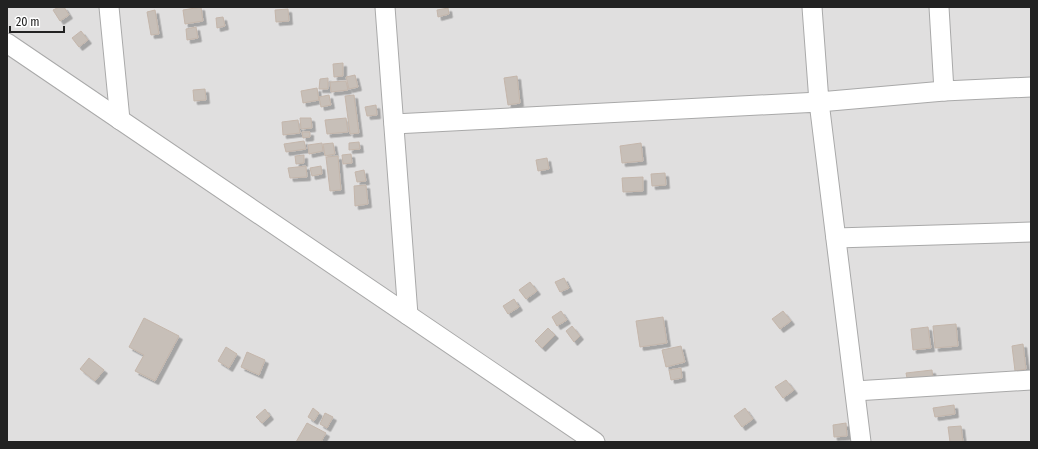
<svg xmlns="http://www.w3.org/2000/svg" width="1038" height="449" font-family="'Fira Sans Condensed',sans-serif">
<defs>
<filter id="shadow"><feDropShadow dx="3.5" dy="3.5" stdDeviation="0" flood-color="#0004"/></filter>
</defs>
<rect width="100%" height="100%" fill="#f2efe9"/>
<rect fill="#e0dfdf" x="7" y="7" width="1024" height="435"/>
<g fill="#c7bfb8" stroke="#c4b6ab" filter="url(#shadow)">
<polygon points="59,7 64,7 69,15 60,21 53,10"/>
<polygon points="201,7 203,21 185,24 183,10"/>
<polygon points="448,8 449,14 438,17 437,10"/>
<polygon points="288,9 289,21 276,22 275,10"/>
<polygon points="155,10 159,34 151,35 147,12"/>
<polygon points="223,17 225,26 217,28 216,18"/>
<polygon points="196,27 198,38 187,40 186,29"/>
<polygon points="81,31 88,40 79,47 72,38"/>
<polygon points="343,63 343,76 334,77 333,64"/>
<polygon points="355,75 358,87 349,89 346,77"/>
<polygon points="517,76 520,103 508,105 504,78"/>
<polygon points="328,78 328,89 319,89 320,79"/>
<polygon points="346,81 348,90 331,92 330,82"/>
<polygon points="317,88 319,100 303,103 301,91"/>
<polygon points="205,89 206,100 194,101 193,90"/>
<polygon points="329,95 331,105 321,107 319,97"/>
<polygon points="354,95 359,133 350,134 345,96"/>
<polygon points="376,105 377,115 367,116 365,107"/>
<polygon points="300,118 311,118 312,128 301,129"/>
<polygon points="346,118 348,132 327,134 325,120"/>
<polygon points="298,120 300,133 283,135 282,122"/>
<polygon points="302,132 310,132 310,137 303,138"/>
<polygon points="304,141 306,149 286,152 284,144"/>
<polygon points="359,142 360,149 349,150 349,143"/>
<polygon points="322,143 323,151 309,154 308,145"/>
<polygon points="333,143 335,154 325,156 323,144"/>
<polygon points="641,143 643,161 622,163 620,146"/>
<polygon points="351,154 352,163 343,164 342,155"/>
<polygon points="304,155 304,163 296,164 295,156"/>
<polygon points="338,156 341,190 330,191 326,157"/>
<polygon points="547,158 549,169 538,171 536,160"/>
<polygon points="306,166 307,177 290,178 288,168"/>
<polygon points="321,166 322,174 312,176 310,168"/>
<polygon points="364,170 366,181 357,182 355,172"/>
<polygon points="665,173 666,185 652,186 651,174"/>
<polygon points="643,177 643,191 623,192 622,178"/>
<polygon points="366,185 368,204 355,206 354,186"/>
<polygon points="564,278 569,288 560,292 555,282"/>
<polygon points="530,282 537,291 526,299 519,290"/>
<polygon points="514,299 519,307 508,314 503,306"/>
<polygon points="561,311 567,320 557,326 552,317"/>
<polygon points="783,311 791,321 780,329 772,319"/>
<polygon points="663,317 667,343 640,347 636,321"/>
<polygon points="144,318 179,336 155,381 135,371 144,355 129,347"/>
<polygon points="956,324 958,346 935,348 933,326"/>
<polygon points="572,326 580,336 574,342 566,331"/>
<polygon points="928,327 931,348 913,350 911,329"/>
<polygon points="548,328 555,335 542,348 535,341"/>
<polygon points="1023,344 1026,369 1015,371 1012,346"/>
<polygon points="681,346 685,362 666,367 662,350"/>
<polygon points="226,347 237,354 229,368 218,361"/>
<polygon points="247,352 265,360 259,375 241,367"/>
<polygon points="89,358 104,370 95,381 80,369"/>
<polygon points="681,368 682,378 671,380 669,370"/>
<polygon points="932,370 933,380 908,383 906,373"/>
<polygon points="786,380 794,390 783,398 775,387"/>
<polygon points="954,405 955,414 935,417 933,408"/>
<polygon points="313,408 319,413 314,421 308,417"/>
<polygon points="745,408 753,419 742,427 734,416"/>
<polygon points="265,409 270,416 262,423 256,417"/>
<polygon points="325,413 333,417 327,428 320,424"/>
<polygon points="307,423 326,433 321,442 296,442"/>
<polygon points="846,423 847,436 834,437 833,425"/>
<polygon points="961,426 963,442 950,442 948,427"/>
</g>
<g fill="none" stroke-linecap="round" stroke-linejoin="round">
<g stroke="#a9a9a9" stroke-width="21">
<g id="minor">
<polyline points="109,7 120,120"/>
<polyline points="385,7 408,315"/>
<polyline points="812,7 819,102 944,91 1031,87"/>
<polyline points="939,7 944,91"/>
<polyline points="7,43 595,442"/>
<polyline points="394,124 819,102 861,442"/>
<polyline points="836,238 1031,232"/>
<polyline points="855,391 1031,380"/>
</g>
</g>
<use href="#minor" stroke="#fff" stroke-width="19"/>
</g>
<rect width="1038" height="449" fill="none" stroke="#222222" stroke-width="16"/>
<path d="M10 26v6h54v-6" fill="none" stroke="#222222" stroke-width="2"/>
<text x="16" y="26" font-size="12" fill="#222222" stroke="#ffffff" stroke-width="3" paint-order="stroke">20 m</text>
</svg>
